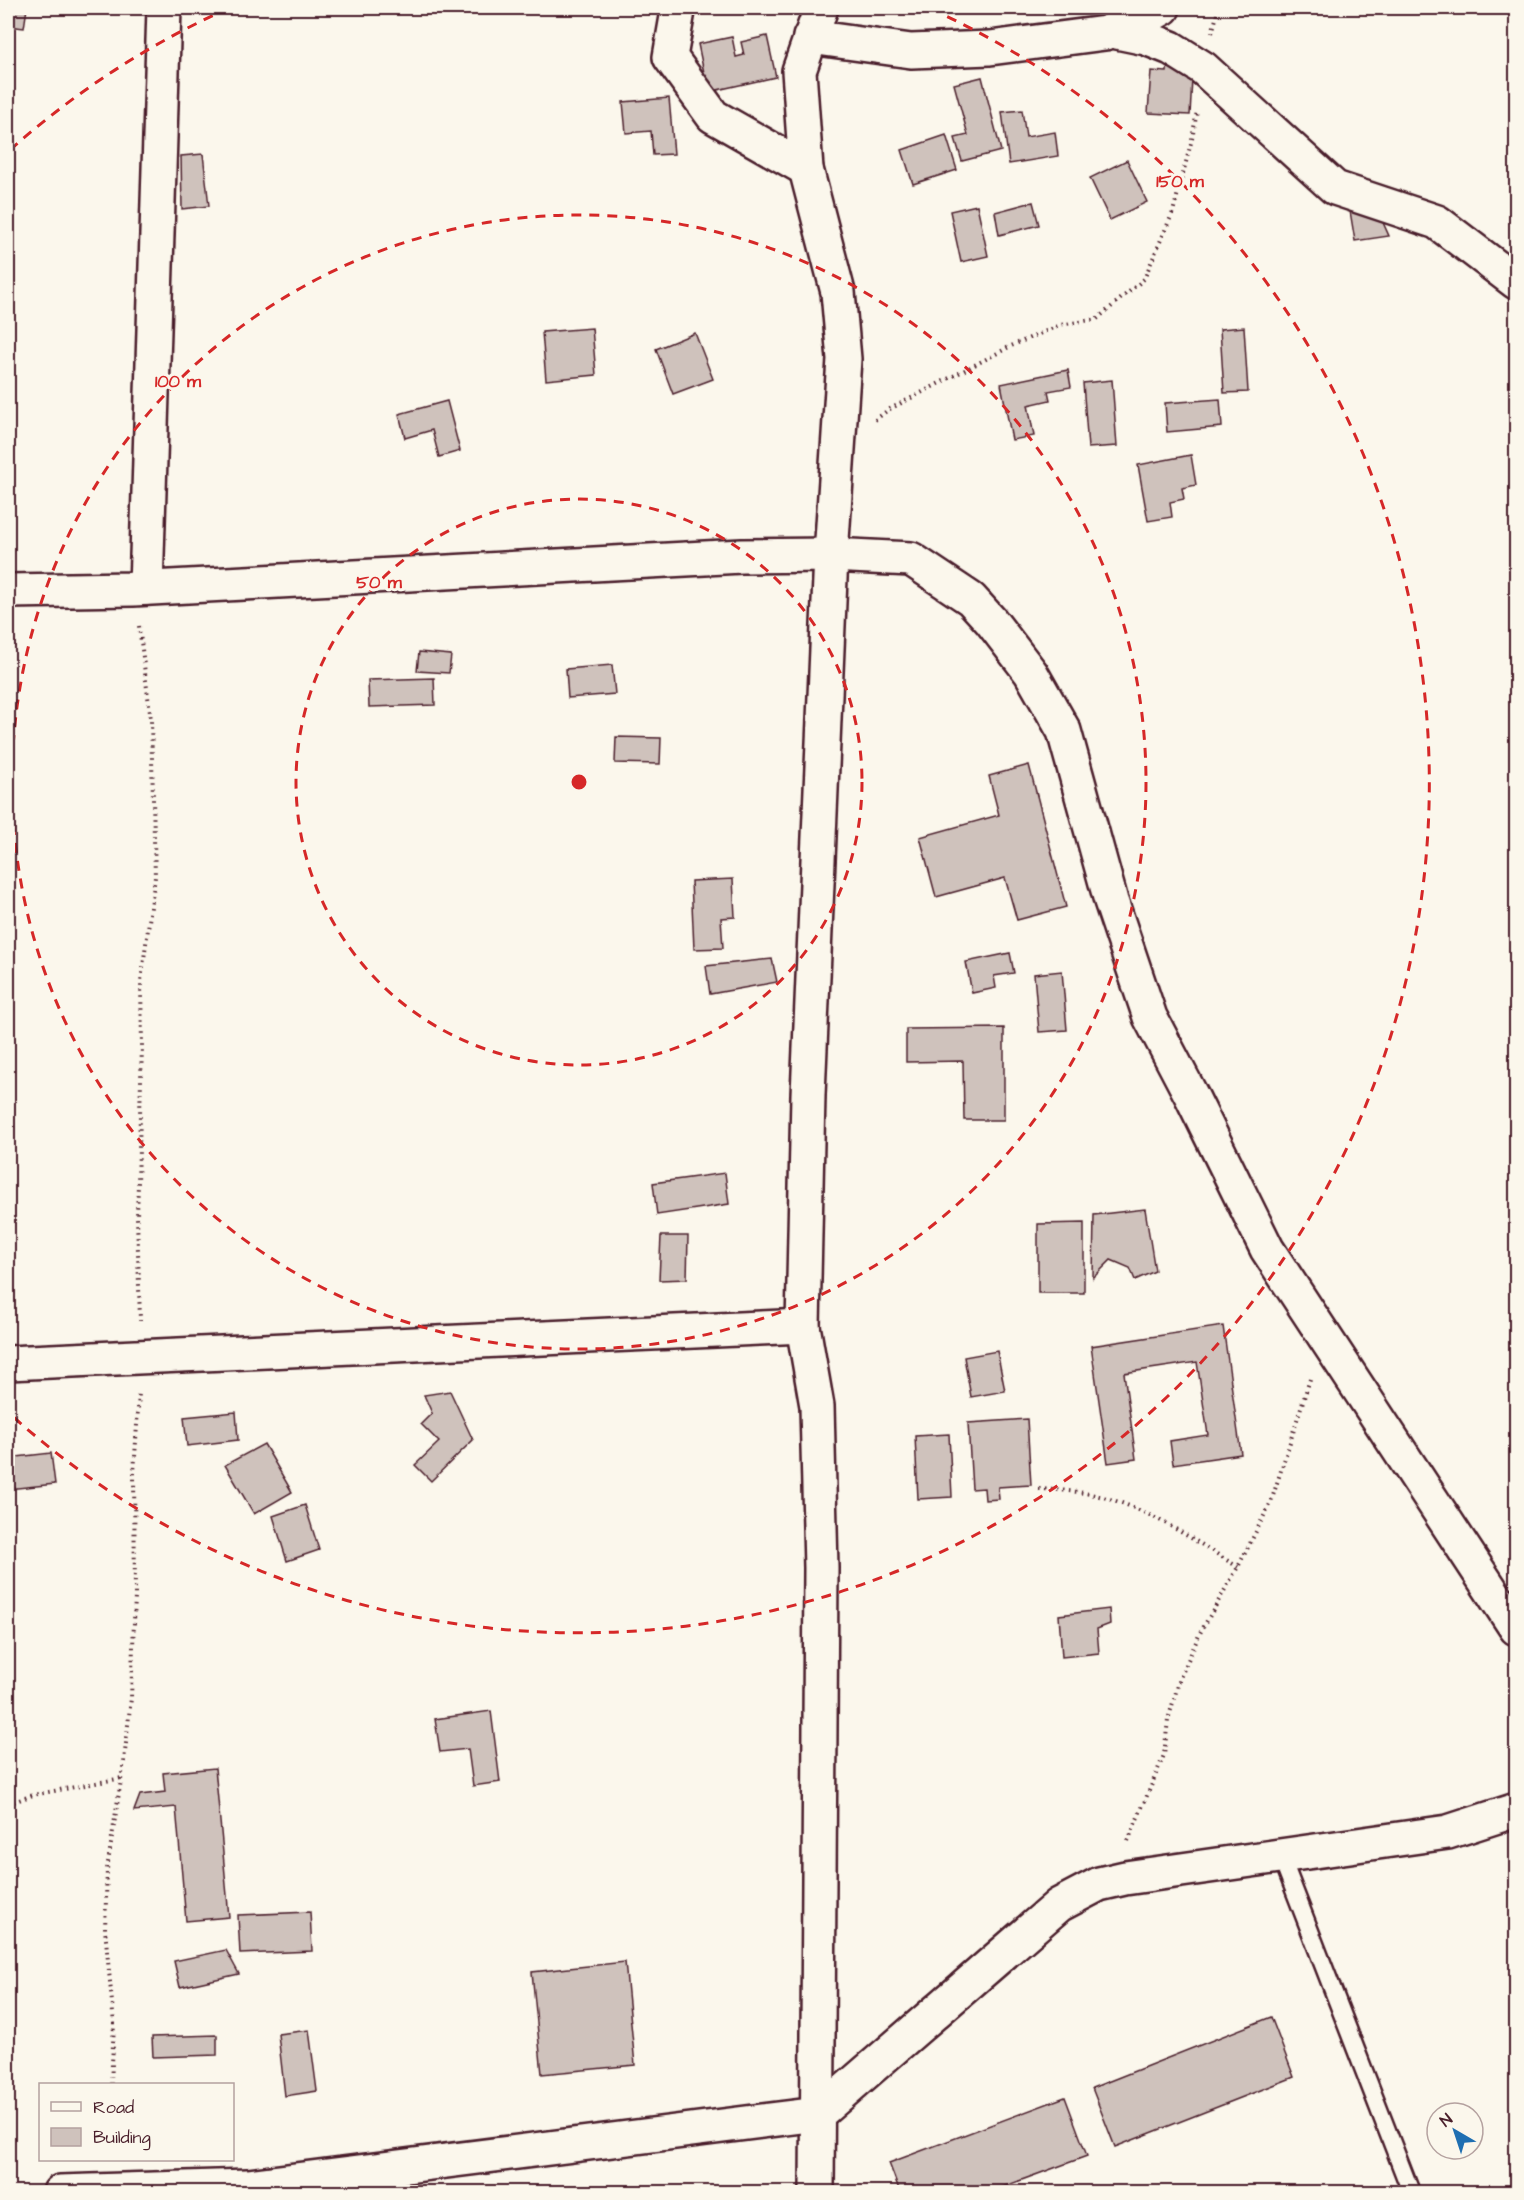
<svg xmlns="http://www.w3.org/2000/svg" width="1524" height="2200" font-family="'Architects Daughter',sans-serif">
<rect width="100%" height="100%" fill="#fbf7ec"/>
<filter id="ink" filterUnits="userSpaceOnUse"><feTurbulence type="fractalNoise" baseFrequency=".0167" numOctaves="2"/><feDisplacementMap in="SourceGraphic" scale="12" xChannelSelector="R" yChannelSelector="G"/><feConvolveMatrix kernelMatrix="1 2 1 2 8 2 1 2 1" color-interpolation-filters="sRGB"/></filter>
<g filter="url(#ink)">
<g fill="#cfc2bc" stroke="#4a1f2b" stroke-width="1.5">
<polygon points="8,8 27,8 24,28 8,26"/>
<polygon points="767,36 776,77 708,92 698,44 732,37 736,57 744,55 741,42"/>
<polygon points="1168,59 1193,60 1190,115 1148,113 1151,71 1167,72"/>
<polygon points="982,77 1001,151 962,161 955,138 968,135 954,84"/>
<polygon points="669,98 674,154 653,155 651,131 626,133 623,102"/>
<polygon points="1022,110 1026,137 1055,132 1058,156 1009,164 1002,112"/>
<polygon points="946,135 957,170 913,184 902,150"/>
<polygon points="203,154 209,206 182,209 181,156"/>
<polygon points="1127,160 1147,202 1110,220 1090,178"/>
<polygon points="1033,202 1039,225 999,235 995,212"/>
<polygon points="977,205 988,256 961,262 950,211"/>
<polygon points="1376,207 1389,236 1355,241 1350,211"/>
<polygon points="1244,327 1248,392 1224,393 1220,329"/>
<polygon points="592,328 596,375 546,380 542,332"/>
<polygon points="695,333 713,379 673,394 656,349"/>
<polygon points="1068,370 1071,387 1048,391 1050,400 1028,405 1034,436 1012,440 1001,384"/>
<polygon points="1112,380 1117,446 1088,448 1083,383"/>
<polygon points="1220,399 1222,427 1167,432 1165,403"/>
<polygon points="447,401 460,451 439,457 432,430 405,438 399,414"/>
<polygon points="1191,455 1196,485 1182,488 1184,499 1170,502 1172,517 1148,521 1138,465"/>
<polygon points="419,652 451,655 449,673 417,671"/>
<polygon points="612,665 615,694 568,698 566,669"/>
<polygon points="434,678 435,705 369,707 368,680"/>
<polygon points="616,737 661,738 660,764 615,763"/>
<polygon points="1029,765 1066,907 1017,920 1005,878 936,897 920,837 999,815 989,776"/>
<polygon points="733,879 735,917 721,918 723,948 694,949 691,881"/>
<polygon points="1010,953 1014,973 994,976 996,988 972,993 966,962"/>
<polygon points="772,959 777,982 710,994 706,966"/>
<polygon points="1062,971 1067,1030 1039,1032 1034,974"/>
<polygon points="1004,1028 1004,1120 964,1120 963,1061 906,1062 906,1029"/>
<polygon points="725,1173 729,1204 657,1215 653,1183"/>
<polygon points="1145,1209 1155,1271 1135,1280 1130,1268 1111,1260 1093,1278 1094,1215"/>
<polygon points="1084,1223 1084,1293 1038,1293 1038,1224"/>
<polygon points="661,1236 688,1236 687,1279 659,1280"/>
<polygon points="1223,1326 1241,1454 1173,1464 1170,1441 1208,1435 1197,1362 1124,1373 1136,1459 1108,1463 1091,1346"/>
<polygon points="997,1351 1005,1391 971,1397 964,1357"/>
<polygon points="450,1391 473,1440 431,1481 415,1465 439,1442 421,1424 432,1413 424,1395"/>
<polygon points="236,1412 238,1440 187,1446 184,1417"/>
<polygon points="1027,1419 1031,1485 998,1487 999,1499 985,1500 984,1488 972,1489 968,1423"/>
<polygon points="949,1434 952,1497 918,1499 915,1436"/>
<polygon points="264,1444 292,1492 254,1514 225,1465"/>
<polygon points="51,1453 55,1484 8,1489 8,1458"/>
<polygon points="305,1505 319,1550 287,1561 273,1516"/>
<polygon points="1109,1609 1110,1624 1097,1629 1099,1653 1062,1657 1059,1615"/>
<polygon points="491,1711 500,1782 473,1786 468,1749 440,1752 435,1719"/>
<polygon points="215,1768 229,1917 186,1921 176,1807 134,1811 140,1795 165,1792 163,1773"/>
<polygon points="310,1912 312,1951 240,1954 238,1915"/>
<polygon points="226,1950 239,1974 180,1987 174,1961"/>
<polygon points="625,1962 635,2065 542,2074 532,1972"/>
<polygon points="1271,2017 1294,2077 1115,2147 1092,2088"/>
<polygon points="309,2030 317,2091 285,2096 278,2034"/>
<polygon points="217,2035 217,2055 153,2057 152,2037"/>
<polygon points="1065,2097 1087,2156 989,2192 900,2192 889,2163"/>
</g>
<g fill="none" stroke-linecap="round" stroke-linejoin="round">
<g stroke="#4a1f2b" stroke-width="21">
<polyline id="lane" points="1281,1856 1411,2192"/>
</g>
<g stroke="#4a1f2b" stroke-width="38">
<g id="street">
<polyline points="677,8 678,11 670,57 713,116 806,169"/>
<polyline points="1112,31 1146,38 1171,48 1203,68 1335,188 1437,222 1516,282"/>
<polyline points="810,37 911,51 990,48 1105,33 1147,17 1163,8"/>
<polyline points="146,588 164,8"/>
<polyline points="8,591 133,589 742,556 831,555 911,559 971,599 991,621 1031,673 1064,731 1111,901 1150,1017 1192,1097 1267,1249 1516,1628"/>
<polyline points="8,1363 803,1326"/>
<polyline points="60,2192 248,2186 818,2114 1059,1905 1099,1884 1125,1878 1448,1832 1516,1810"/>
<polyline points="817,2192 821,1568 817,1406 803,1326 808,1095 831,555 844,359 838,292 806,169 799,71 821,8"/>
</g>
</g>
<g stroke="#4a1f2b" stroke-width="4" stroke-dasharray="1.5 4.5" stroke-linecap="butt">
<polyline points="1212,33 1219,8"/>
<polyline points="875,420 888,410 1011,346 1060,325 1097,319 1144,279 1173,212 1192,139 1197,111"/>
<polyline points="139,626 151,720 155,877 141,981 142,1046 137,1217 140,1321"/>
<path d="M1039,1489C1059,1490 1079,1491 1099,1496C1148,1508 1195,1541 1238,1567"/>
<polyline points="8,1804 33,1795 122,1778"/>
<polyline points="1128,1841 1164,1755 1168,1720 1180,1678 1200,1633 1238,1567 1271,1502 1310,1379"/>
<polyline points="111,2084 114,2024 105,1929 107,1869 124,1761 131,1698 135,1596 134,1473 139,1392"/>
</g>
<use href="#lane" stroke="#fbf7ec" stroke-width="16"/>
<use href="#street" stroke="#fbf7ec" stroke-width="33"/>
</g>
</g>
<g fill="none" stroke="#d62828" stroke-width="3" stroke-dasharray="10 8">
<circle cx="579" cy="782" r="283"/>
<circle cx="579" cy="782" r="567"/>
<path d="M10 150A850 850 0 0 1 227 9M931 9A850 850 0 1 1 10 1414"/>
</g>
<circle cx="579" cy="782" r="9" fill="#d62828" stroke="#fbf7ec" stroke-width="3"/>
<g font-size="18" text-anchor="middle" font-weight="bold" fill="#d62828" stroke="#fbf7ec" stroke-width="6" stroke-linejoin="round" paint-order="stroke">
<text x="1180" y="187">150 m</text>
<text x="178" y="387">100 m</text>
<text x="379" y="588">50 m</text>
</g>
<rect width="1524" height="2200" fill="none" stroke="#fbf7ec" stroke-width="30"/>
<rect x="15" y="15" width="1494" height="2170" fill="none" stroke="#4a1f2b" stroke-width="2" filter="url(#ink)"/>
<rect x="39" y="2083" width="195" height="78" fill="#fbf7ec" stroke="#b4a19f" stroke-width="1.5"/>
<rect x="51" y="2102" width="30" height="9" fill="#fbf7ec" stroke="#b4a19f" stroke-width="1.5"/>
<text x="93" y="2113" font-size="18" fill="#4a1f2b">Road</text>
<rect x="51" y="2128" width="30" height="18" fill="#cfc2bc" stroke="#b4a19f" stroke-width="1.5"/>
<text x="93" y="2143" font-size="18" fill="#4a1f2b">Building</text>
<g transform="translate(1455 2131) rotate(321)"><circle r="28" fill="#fbf7ec" stroke="#b4a19f" stroke-width="1.5"/>
<path d="M0-4.5L10 22L0 15L-10 22Z" fill="#1f6fb2"/>
<text y="-9" font-size="16" font-weight="bold" text-anchor="middle" fill="#4a1f2b">N</text>
</g>
</svg>
